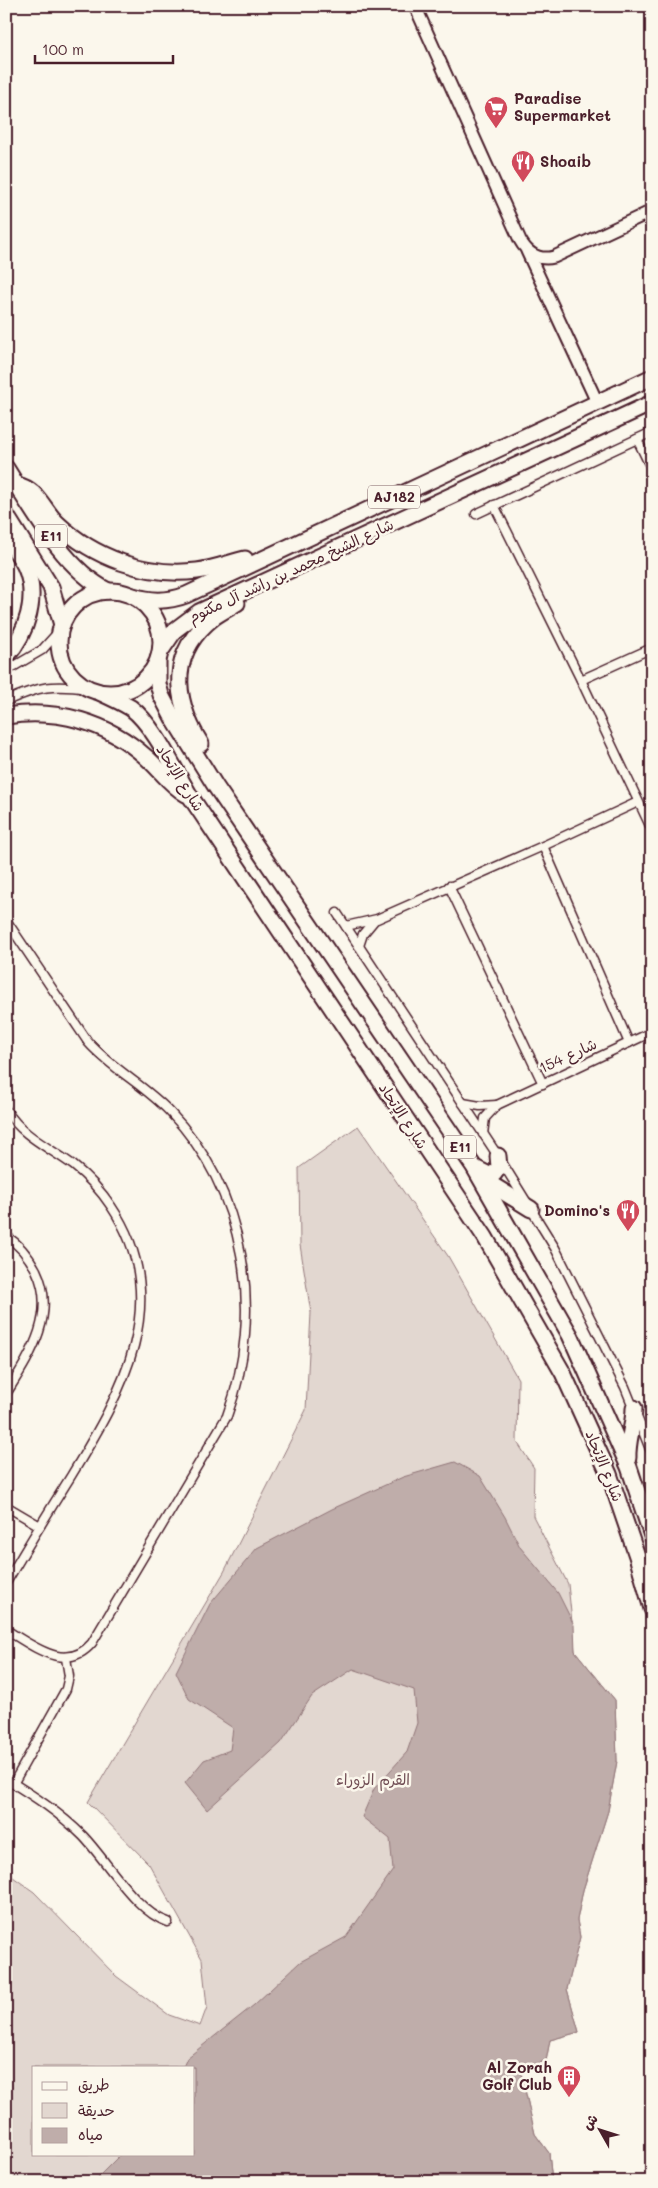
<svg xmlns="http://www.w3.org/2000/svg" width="658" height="2188" font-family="Mali,'Playpen Sans Arabic',sans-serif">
<rect width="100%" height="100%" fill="#fbf7ec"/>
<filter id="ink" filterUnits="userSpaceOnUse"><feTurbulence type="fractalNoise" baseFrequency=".02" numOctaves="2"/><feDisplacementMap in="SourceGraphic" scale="10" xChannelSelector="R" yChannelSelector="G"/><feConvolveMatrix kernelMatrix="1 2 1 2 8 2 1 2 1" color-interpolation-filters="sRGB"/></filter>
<g filter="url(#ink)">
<path fill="#e2d7d0" stroke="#967b7e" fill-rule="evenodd" d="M358,1126L448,1256L518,1379L517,1442L534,1468L533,1516L568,1584L575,1651L615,1700L617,1761L608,1811L583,1890L577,1920L580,1937L567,1989L579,2032L550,2040L546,2061L520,2068L535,2134L549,2153L552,2182H6V1872L34,1892L116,1976L169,2015L200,2026L207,2007L202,1959L149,1864L88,1802L224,1572L306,1410L311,1313L300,1245L299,1168ZM34,2067H194V2154H34Z"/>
<polygon fill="#bfadaa" stroke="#907477" points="455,1462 480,1476 505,1517 520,1547 558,1593 574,1625 575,1651 615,1700 617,1761 608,1811 583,1890 577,1920 580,1937 567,1989 579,2032 550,2040 546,2061 520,2068 535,2134 549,2153 552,2182 93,2182 121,2154 194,2154 194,2067 183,2067 187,2058 254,2005 300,1962 346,1937 393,1870 390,1839 362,1817 374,1789 407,1752 417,1723 414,1690 353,1669 312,1696 281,1743 207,1810 185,1783 204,1760 230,1750 233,1728 189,1699 176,1672 210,1604 257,1548 332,1509 403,1477"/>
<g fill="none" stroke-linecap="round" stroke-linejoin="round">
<g stroke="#4a1f2b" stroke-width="11">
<g id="street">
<polyline points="637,439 652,470"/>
<polyline points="494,505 581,680 652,830"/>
<polyline points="476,514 652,432"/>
<polyline points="6,671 42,650 61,629"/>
<polyline points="581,680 652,648"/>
<path d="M6,701C40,686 52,684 89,689"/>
<polyline points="543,846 629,1043"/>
<polyline points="449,886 543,1084"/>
<polyline points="337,913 498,1156 555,1248 625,1387 652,1454"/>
<path d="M6,920L88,1042C112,1069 144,1085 169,1111C246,1191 265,1313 227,1416L92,1643C66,1674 32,1645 6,1630"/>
<polyline points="346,926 377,919 543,846 638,802"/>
<polyline points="359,946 363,934 373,922"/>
<polyline points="463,1103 480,1106 497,1105"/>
<path d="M6,1110C23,1137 49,1147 73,1165C88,1177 101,1191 111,1206C175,1301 122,1392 71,1476C49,1511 27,1547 6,1583"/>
<polyline points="483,1134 485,1118 497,1105 652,1032"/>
<path d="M6,1236C19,1244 29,1257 36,1270C58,1315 29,1357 6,1394"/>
<polyline points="6,1506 40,1526"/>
<path d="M6,1779C34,1796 60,1813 83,1836C107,1861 136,1912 168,1922"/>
<polyline points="13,1784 66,1689 69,1676 66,1658"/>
</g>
</g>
<g stroke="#4a1f2b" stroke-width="15">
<g id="secondary">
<path d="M415,6L520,240C527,253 539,261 554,257L652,211"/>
<polyline points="527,251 597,402"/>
</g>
</g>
<g stroke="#4a1f2b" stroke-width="19">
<g id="highway">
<path d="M6,468C32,509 64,569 108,591"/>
<path d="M17,485C38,489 43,510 57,523C94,558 146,577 197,571C213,569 229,563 245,559"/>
<polyline points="6,515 51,587 62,625"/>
<path d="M6,536C12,546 20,556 25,566C39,597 27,633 6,657"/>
<circle cx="110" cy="642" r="51"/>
<path d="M133,596C152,602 168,602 186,595L652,377"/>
<polyline points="160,652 175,630 199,612 652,403"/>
<polyline points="158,660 158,684 161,695 173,718 216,787 474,1167 570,1335 629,1467 652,1536"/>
<path d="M99,692C110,697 121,702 131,708C154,725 175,771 190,796L485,1237L563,1373L609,1474L637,1556L652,1609"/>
<path d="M6,716C58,708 107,722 146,757C160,769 169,784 186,794"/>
<path d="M201,744C173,699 168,653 214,617C221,612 229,608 237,603"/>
<polyline points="475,1168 489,1175 494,1174 499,1167 498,1156"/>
<polyline points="481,1178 531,1209"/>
<path d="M628,1458C627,1441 634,1425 634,1408"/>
</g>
</g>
<use href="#street" stroke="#fbf7ec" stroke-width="8"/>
<use href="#secondary" stroke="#fbf7ec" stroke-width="11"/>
<use href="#highway" stroke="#fbf7ec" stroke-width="15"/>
</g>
</g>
<defs>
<g id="supermarket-pin" transform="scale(1.25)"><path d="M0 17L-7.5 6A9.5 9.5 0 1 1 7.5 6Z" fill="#d1495b" stroke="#fbf7ec"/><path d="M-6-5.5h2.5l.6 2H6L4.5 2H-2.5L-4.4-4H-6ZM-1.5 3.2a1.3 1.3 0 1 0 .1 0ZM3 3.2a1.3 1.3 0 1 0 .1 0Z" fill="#fff"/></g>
<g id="restaurant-pin" transform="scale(1.25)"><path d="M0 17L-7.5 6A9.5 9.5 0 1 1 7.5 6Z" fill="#d1495b" stroke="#fbf7ec"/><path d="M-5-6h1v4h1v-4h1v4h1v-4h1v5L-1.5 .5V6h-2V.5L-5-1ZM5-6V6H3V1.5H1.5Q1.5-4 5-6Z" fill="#fff"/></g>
<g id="building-pin" transform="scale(1.25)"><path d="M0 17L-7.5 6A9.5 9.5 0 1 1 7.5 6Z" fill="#d1495b" stroke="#fbf7ec"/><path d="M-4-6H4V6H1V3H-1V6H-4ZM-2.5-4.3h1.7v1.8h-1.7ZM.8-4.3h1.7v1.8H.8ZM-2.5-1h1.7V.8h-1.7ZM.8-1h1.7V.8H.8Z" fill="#fff"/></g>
</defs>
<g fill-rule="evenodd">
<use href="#supermarket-pin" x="496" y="108"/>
<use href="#restaurant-pin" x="523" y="162"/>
<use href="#restaurant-pin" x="628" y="1211"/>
<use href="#building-pin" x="569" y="2077"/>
</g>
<g text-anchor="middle" stroke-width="5" stroke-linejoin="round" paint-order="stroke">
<g fill="#fbf7ec" stroke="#7f6065" stroke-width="1">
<rect x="368" y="485.5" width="52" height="23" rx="4"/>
<rect x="35" y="524.5" width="32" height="23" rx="4"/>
<rect x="444" y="1135.5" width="32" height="23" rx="4"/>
</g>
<g font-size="14" font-weight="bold" fill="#4a1f2b">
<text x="394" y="502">AJ182</text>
<text x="51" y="541">E11</text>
<text x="460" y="1152">E11</text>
</g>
<g font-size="15" font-weight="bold" fill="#4a1f2b" stroke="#fbf7ec" text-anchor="start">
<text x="514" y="104">Paradise<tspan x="514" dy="17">Supermarket</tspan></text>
<text x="540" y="167">Shoaib</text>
<text x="610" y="1216" text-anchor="end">Domino's</text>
<text x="552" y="2073" text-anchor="end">Al Zorah<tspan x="552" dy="17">Golf Club</tspan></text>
</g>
<g font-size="15" fill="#4a1f2b" stroke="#fbf7ec">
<text transform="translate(291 571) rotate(-25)" y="5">شارع الشيخ محمد بن راشد آل مكتوم</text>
<text transform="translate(180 778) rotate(58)" y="5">شارع الإتحاد</text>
<text transform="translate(568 1056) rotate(-25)" y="5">شارع 154</text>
<text transform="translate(403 1116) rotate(57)" y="5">شارع الإتحاد</text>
<text transform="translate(604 1466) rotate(68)" y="5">شارع الإتحاد</text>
</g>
<g font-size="15" fill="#704d54" stroke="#fbf7ec">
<text x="373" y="1785">القرم الزوراء</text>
</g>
</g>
<rect width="658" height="2188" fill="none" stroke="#fbf7ec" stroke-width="25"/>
<rect x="12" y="12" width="633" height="2163" fill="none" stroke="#4a1f2b" stroke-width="2" filter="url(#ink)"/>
<rect x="32" y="2066" width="162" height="90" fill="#fbf7ec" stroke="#b4a19f"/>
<rect x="42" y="2082" width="25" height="8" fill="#fbf7ec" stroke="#b4a19f"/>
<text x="78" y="2090" font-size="15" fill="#4a1f2b">طريق</text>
<rect x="42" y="2103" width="25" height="15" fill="#e2d7d0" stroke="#b4a19f"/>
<text x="78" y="2116" font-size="15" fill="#4a1f2b">حديقة</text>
<rect x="42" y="2128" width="25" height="15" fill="#bfadaa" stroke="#b4a19f"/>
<text x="78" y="2140" font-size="15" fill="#4a1f2b">مياه</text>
<g transform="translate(600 2130) rotate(309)" stroke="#fbf7ec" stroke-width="4" paint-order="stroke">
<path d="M0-4L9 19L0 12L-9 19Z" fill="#4a1f2b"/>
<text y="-8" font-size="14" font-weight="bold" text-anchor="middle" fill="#4a1f2b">ش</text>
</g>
<path d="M35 55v8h138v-8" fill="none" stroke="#4a1f2b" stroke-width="2.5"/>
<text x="42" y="55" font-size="15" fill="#4a1f2b" stroke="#fbf7ec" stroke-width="4" paint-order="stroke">100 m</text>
</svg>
